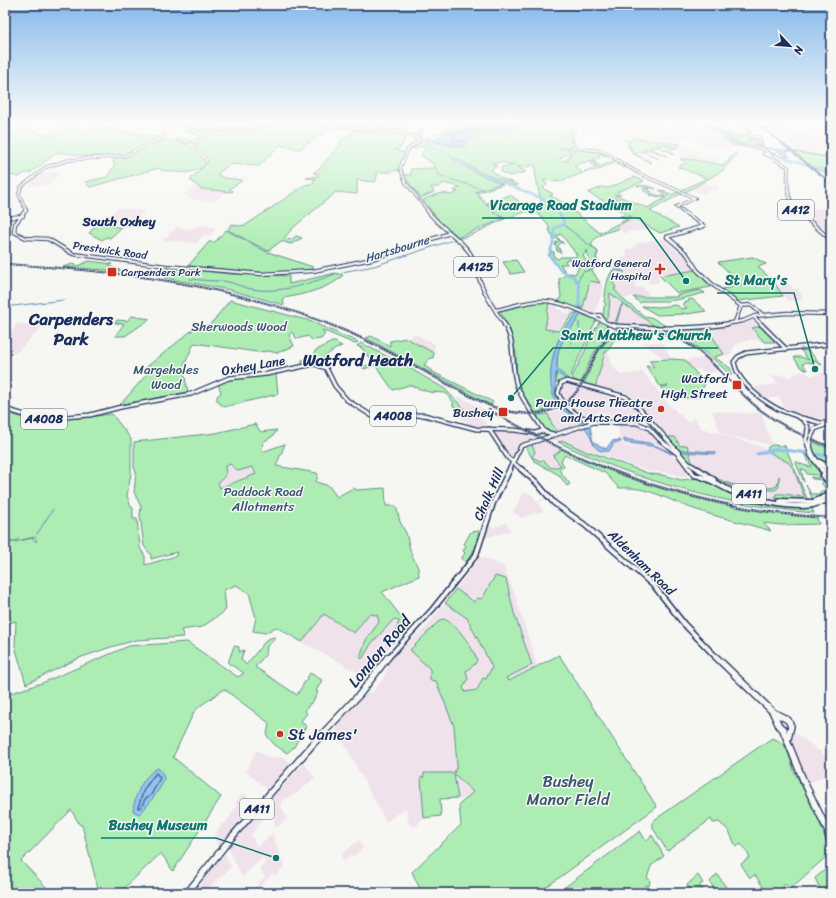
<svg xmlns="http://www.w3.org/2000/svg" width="836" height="898" font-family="Sriracha,sans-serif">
<rect width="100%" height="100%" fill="#f6f6f2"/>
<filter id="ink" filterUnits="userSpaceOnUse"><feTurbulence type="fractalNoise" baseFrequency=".025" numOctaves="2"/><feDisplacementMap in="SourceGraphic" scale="8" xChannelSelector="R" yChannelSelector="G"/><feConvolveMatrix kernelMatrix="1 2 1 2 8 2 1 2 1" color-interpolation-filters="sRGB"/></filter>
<g filter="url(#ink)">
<g fill="#efe2eb">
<polygon points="574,123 665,123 671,126 699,123 714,135 698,138 716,136 735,146 733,149 701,145 697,144 695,139 687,137 680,139 680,144 573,130 571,126"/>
<polygon points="776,129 831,138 831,151 821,150 817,153 795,150 770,130"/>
<polygon points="680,147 698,150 701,152 700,156 702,157 719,157 718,163 679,157"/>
<polygon points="61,172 50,184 29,186 31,183 26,183 40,173"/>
<polygon points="703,183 719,187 717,191 711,189 708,193 702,193 690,190"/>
<polygon points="197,185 199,188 208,190 232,192 230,194 224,193 216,201 212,200 210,202 188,199 190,196 182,195"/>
<polygon points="118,208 145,211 138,217 142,218 132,226 128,226 124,229 98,223 106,215 110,215"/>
<polygon points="831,208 831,228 817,228 798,209"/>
<polygon points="632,218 649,227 649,229 623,233 616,226"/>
<polygon points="201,225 216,228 210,236 203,235 196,243 163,240 177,227 189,229"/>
<polygon points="662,238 678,252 682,251 687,256 697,270 658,276 659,282 651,284 645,279 637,281 634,287 644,288 650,296 633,296 624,299 613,288 611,279 613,270 625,271 618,262 623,257 627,256 626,250 635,247 636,244"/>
<polygon points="590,281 601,283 603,287 595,315 582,312 582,304"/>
<polygon points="790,284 793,289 798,289 803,298 800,298 802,301 787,300 778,287"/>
<polygon points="610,292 623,303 620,307 617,319 621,307 626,304 656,327 616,325 617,321 614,324 605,321 610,307"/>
<polygon points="549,302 559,304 556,308 568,314 572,311 575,312 559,331 556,332 545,329"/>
<polygon points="753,320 758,322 777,342 750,340 742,342 735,345 730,355 714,357 688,342 674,337 679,338 667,330 701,329 747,322"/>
<polygon points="17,324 44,325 15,354 5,352 5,335 15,328"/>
<polygon points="415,334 435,344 434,353 423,363 403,338 412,337 412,335"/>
<polygon points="641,342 663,343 671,359 665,359"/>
<polygon points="605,352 608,352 613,366 620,375 643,372 666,401 688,423 694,417 701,428 762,447 789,463 795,468 808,501 774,500 749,494 736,490 717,479 698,465 694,464 692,462 687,445 680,446 667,437 664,431 660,430 657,423 651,420 639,404 627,393 595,388"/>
<polygon points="708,358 720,370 709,373 692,368 685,360"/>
<polygon points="831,366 831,421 813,419 790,410 785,408 779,397 765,399 754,387 778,384 772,376 783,375 788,378 800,372 805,372 811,376 826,372 822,367"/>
<polygon points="567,382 621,396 630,401 639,411 641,419 638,421 607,419 605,412 599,412 586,418 564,402 559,392 562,383"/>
<polygon points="459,396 491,413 485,418 481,418 489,427 466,425 467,421 459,417 464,409 457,402 456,399"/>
<polygon points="562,409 581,423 557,431 552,424 548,414"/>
<polygon points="712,411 753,414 753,412 762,415 772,445 721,434"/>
<polygon points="618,424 640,425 647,427 669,452 649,443 620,440"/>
<polygon points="585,428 591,443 605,452 614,444 621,442 626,447 650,450 628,446 625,445 624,442 659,447 679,460 687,471 687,475 682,477 671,473 649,471 603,455 602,457 591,452 589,454 564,441 558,442 548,437 568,434"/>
<polygon points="496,431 518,431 528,433 533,436 532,440 519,445 514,455 510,457 495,437"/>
<polygon points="543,438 554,445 560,451 553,456 561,466 551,468 543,460 540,461 532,456 531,443"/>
<polygon points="231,464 232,467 252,466 256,475 220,489 218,483 225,477 225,467"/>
<polygon points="524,492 531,494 537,502 546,497 547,498 538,503 543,511 521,518 513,512"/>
<polygon points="506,523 511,531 484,538 488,524 494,527"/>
<polygon points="480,557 503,566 514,592 537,665 509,681 495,787 458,800 454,773 421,777 441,816 424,818 414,828 412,824 409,826 406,807 386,822 336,728 338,723 367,692 372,693 383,679 388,666 397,652 426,627 445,603 467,617 474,602 456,589"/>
<polygon points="381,592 409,627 383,655 371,673 362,675 302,642 324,614"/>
<polygon points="796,733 831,760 831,773 809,783 792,741 792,737"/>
<polygon points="257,750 269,758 283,757 293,765 269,791 246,771"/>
<polygon points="304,763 315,777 296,794 286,798 281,802 281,806 287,819 276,828 269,801"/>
<polygon points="243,793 257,805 220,847 213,838 222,824 226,823 237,804 235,802"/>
<polygon points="264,806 266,811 261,816 262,820 251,835 257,847 272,834 285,866 275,876 273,873 253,893 250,893 265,877 260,868 266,862 263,857 242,877 228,848 244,827"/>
<polygon points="359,840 363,848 352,857 350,855 344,861 341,855"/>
<polygon points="224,853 231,867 203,893 200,884"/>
</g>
<g fill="#adedb4" stroke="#648e89" fill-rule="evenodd">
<path d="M282,123L331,126C321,136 311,140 300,149L280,145L259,166L230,164L217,174L224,178L243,180L229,189L233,191L232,192L201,189L190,180L208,162L206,157L194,146L199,143L191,144L176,141L180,138L189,140L191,142L200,137L198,135L185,130L192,127C222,135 251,128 282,123Z"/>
<polygon points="349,123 406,123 401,129 393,129 391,131 338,126"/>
<path d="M526,123H565L567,125V123H574L570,127L573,134L564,132L560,135L571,137L572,135L571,140L573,148H559L571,150L570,155H565L560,158L564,161H569L567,159L572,155L575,149L600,151L608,156L600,154L599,156L600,158H594L596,162L594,163L601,166L616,160L627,167L624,168L617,164L620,163L611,164L601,168L602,169L584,172L595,166L600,168L589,163L594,161L591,160L574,166L583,173L559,182L547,180L543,181L547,184L543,188L553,194L550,196L568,205L566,210L576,213L600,233L627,219L620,216L624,215L632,218L617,226L619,229C609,231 597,234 591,244L598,252L596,258L599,263L594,268L589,262L587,250L583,256L600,283L590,281L582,311L579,303L578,309L559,301L561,297L559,279L569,273L575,274L579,267L574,260L568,259L565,261L567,264H560L566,273C559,269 550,260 550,252H554V257L558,259L561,257H575L577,255L561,234L556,236L564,244L561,242L558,246L561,253L557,251L555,243L560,240L555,238L554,239L550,232L548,224L533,209L542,206L535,173L536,166L531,165L525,168L516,166L526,172L510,176L501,172L502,167L514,165L501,162L492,163L497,166L491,170L501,178L518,185L515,186L480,172L456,158L452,159L476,173L503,184L477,193L480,198L495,214L493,207L487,203L510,195L526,206L528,211L507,218L501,217L503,219L459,237L441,223L423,200L432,196L443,193L451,195L458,192L454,191L460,187L444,183L439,187H431L434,192L421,198L403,175H411V169L434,168L435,166L421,155L426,147L421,146L415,149L411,148L421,140L414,136L419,131H424L419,134L422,138L433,140L441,136L434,142L466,148L473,138H470L482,132L464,129C490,132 501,131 526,123Z"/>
<polygon points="73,126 89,131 100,127 162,138 119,157 85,156 58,152 30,173 25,173 19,177 11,175 5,178 5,134 26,130 50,135"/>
<polygon points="355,130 404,134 402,138 405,138 402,146 395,150 405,153 399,171 394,170 392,172 378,172 375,182 357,180 357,194 336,192 294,227 284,238 291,240 296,236 302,238 291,244 281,241 268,251 228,230 231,224 238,226 246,225 305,185 314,183 313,181 316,179 306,178 318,176 318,174 313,173 319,169 340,145 342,140"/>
<path d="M719,130L725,134H733L738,140L735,138L736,140H733L737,143L741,137H737L735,134L750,136L759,146L748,145L750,139L746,142L745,145C734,143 727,137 719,130Z"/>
<polygon points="633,138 680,144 679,146 677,148 670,145 676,148 672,149 666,147 669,145 655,145 672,152 674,154 671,155 673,153 659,147 651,147 652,149 667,156 666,156 651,150 643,149 645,152 659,159 644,152 636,152 637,155 652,163 631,153 634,152 630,150 633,149 628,147 631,146 627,144 630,142 624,140 629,141"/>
<path d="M162,140C183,141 192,144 205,161V165C193,176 175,172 161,170L159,168L90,187L85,182L107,177L115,165L113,163L115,158L130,154Z"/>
<polygon points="791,151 831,158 831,175 808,165"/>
<polygon points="734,154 737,154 722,171 684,193 680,191 707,178 678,167 685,163 685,161 680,159 683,158 724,165"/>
<polygon points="634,177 644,181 617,192 619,195 621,194 619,196 614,194 618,196 606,202 588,193 602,187 609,188"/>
<path d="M637,186C645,185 650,186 656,189L648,187L645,188L650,189L648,190L652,192L651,193L660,196L663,194L665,197L668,195L659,190L666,191L664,192L671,195L678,192L682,193L650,211L679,227L660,233L607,203L621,197L647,208L666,198L650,195H652L644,191L643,186Z"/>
<polygon points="98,223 121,228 110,238 106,237 102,240 89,233"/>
<polygon points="226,230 265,251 313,267 313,269 272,273 188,266 209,242 215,242"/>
<polygon points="753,257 766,264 758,267 774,282 783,296 736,301 722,289 742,285 718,262"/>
<polygon points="516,260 524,272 511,274 503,262"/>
<polygon points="89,261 112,264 109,266 122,271 63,267 73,264 78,266"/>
<path d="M176,268L230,274L289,276V284L335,273L343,275C334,287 299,296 283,298L284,305L230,290L165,278L167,272H178Z"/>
<path d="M616,268L625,272L613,270L611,279L616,288L614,289L625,301L647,318L651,317L667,327H656L624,304L621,307L616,325L614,324C618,318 618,310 623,303L610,293C609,300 611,317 604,320L603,318L604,307L606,304L604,302C606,292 606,273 616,268Z"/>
<polygon points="695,270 711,287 677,293 660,276"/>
<path d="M700,290L705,293C697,294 675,302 669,300L670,301H643L640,303L633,297H677V295Z"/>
<polygon points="692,299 706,311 687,314 682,313 683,314 657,315 642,306 658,307 677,305 681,309 687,308 682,304 689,301 688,300"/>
<polygon points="230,300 307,320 358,342 355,344 322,330 325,334 321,339 312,340 308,336 297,339 292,332 289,335 294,346 277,353 269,351 257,352 194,343 183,368 188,392 120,405 147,374 143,370 196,327 210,325"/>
<path d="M543,301L549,302L545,329L559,331L574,313H578C574,320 567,325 563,332C550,352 546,386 559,406L536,413L523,394L517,381L516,354L510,330L500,311Z"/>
<polygon points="581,314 596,320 570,377 560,383 556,382 558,351 567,332"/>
<polygon points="131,316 150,319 125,336 115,336 124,324 115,323 117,320 127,321"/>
<path d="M600,321L608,324L605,328L608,334L617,330L620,331C595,340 590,361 581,383L574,380L572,377L585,351L589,340Z"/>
<polygon points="762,326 777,342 764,342 752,328"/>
<path d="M625,328L702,329L707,336H712L724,354L714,357L730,368L732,374H729C708,352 681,333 650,330C641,329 631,331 623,330Z"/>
<path d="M622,333L625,334L613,341L607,352H605L595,388H601L584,384C593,364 598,340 622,333Z"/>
<polygon points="371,336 390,346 390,341 406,338 434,353 433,358 430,358 424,365 433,372 493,402 491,405 483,401 366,338"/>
<path d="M332,342H335L342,346C327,351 320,367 302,364V360L314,356L315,351Z"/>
<polygon points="361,343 406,366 445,389 464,409 461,413 452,405 454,403 446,393 429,392 409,385 393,390 375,365 364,369 363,367 373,363 362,348 357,346"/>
<polygon points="800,350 809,351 822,365 811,360 813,363 806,362 803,364 807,370 805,370 798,364 794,357 801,357 809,360"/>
<path d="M671,359L685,360L705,384L697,397C687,400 667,396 660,387L668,386H660L646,366L654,367L649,360Z"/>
<polygon points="276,374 278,394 224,407 217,401 217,396 221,393 218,383 229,379"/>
<path d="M5,412L32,421L81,418L112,414L131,439V473L127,496L131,507L133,508V519H137L140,548L145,556V565L176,556L177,552L151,559V555L144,546L140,516L141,507L134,492L136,472L134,467V442L216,433L255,424L261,432L277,430L273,436L263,442L262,452L285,444L276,466L317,473L318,475L316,482L329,486L337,497L353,488L357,490L385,488L386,506H396L400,522L406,533L411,553L418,568L419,576L382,592L409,627L393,643L399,621L394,619L371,644L362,659L360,657L366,640L379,622L377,615L369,614L354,633L324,614L302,642L276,627L265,633L253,631L256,618L249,593L236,585L224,590L226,609L224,612L202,627L181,630L184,637L136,640L111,647L79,658L26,684L15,646L16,621L5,624V544L33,538L36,542L37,541L35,537L21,540L19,538L18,540L5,543ZM230,464L238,471L252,467L256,474L220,488L218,483L226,475L225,467Z"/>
<polygon points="548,414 552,424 557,430 554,432 544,430 537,415"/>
<path d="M658,426L667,437H675L680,446L687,445L692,462C715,478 726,486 755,488C763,488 770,489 777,486L779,476V487L775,490H761L739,488L723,483L687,461L657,427Z"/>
<path d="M564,441L589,453L590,452L650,474L662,475L681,480L700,478L742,497L797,508L811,507L814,513C724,505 640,482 558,442Z"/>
<path d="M813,442L831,449V467C822,462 810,454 813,442Z"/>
<path d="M531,443L535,452L532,457L540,461L543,460L551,468L561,466L553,456L560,451V448C640,488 727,511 817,518L819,524L781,525L763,523L771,531C746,523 719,518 694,509C667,500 649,486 619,488L605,473L565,455L561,461L564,466L559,470L570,484L567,486L559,475L534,461L525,446Z"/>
<path d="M772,445L785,446L808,501L780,500L775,498L776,494C785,493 794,496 804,497V496L793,468L789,463L767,451L768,447Z"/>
<path d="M804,454L807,455L829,486C829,495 821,497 813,500L806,485L811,494H820L821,491L826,490L821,482H823V480L812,479L811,477L819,478L818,475L807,474L805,470L801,469L804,482L795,461L803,465L812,467Z"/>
<polygon points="479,531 476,547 463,567 466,562 461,559 465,553 463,551 466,546 464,544 471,532"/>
<path d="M495,576L506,579L514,613L532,665L506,678L509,681L559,655L657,807L538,893H422L412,872L461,825L459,805L473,792L454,774L458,798L440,799L441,816L424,818L421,777H424V773H454L457,765L454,726L436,681L430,680V669L410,650L440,620L443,619C456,622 473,648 477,660L475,664L466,671L468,679L463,688L465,692L477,690L483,678L486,679L492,667L467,618L445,603L456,589L474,602L477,598L482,599Z"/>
<polygon points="274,637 276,638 267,646 266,654 255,667 297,695 310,673 322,680 316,691 318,692 312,703 310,703 305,711 307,713 301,721 306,726 294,747 287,753 275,745 267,736 269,723 224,689 200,706 194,712 173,757 221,797 173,871 161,853 119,893 99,893 82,825 80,825 71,810 21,861 52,893 5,893 5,695 42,683 129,646 187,642 238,677 244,673 228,663 234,646 239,647 239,652 244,650 241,659 246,665 267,639"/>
<path d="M772,738C777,740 782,742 785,746C790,755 791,764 795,773C803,789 832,840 827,856L790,889L785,884L783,886L786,893H767L755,875L750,878L741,864L750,857L741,844L736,847L729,831L719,822L713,823L711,819L667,851L653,828V821Z"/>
<polygon points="640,831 646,841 652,835 664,856 651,866 647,878 650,880 649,886 646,885 647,893 557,893"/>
<polygon points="831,865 831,893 822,893 815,878"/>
<polygon points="717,874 730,893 717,893 710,882"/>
<polygon points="698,875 703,883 699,886 706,893 692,893 687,885"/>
</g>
<g fill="#94c3ef" stroke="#6488b5">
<path d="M478,123H526C500,131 491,132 464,129L483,132L470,138L464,146L434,142L445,134L441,132L453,133L455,131H445L460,130Z"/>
<path d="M703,123L716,128L730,140L738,144L831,157V158L785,150L790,157C785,157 779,152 777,151C768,145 744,147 731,142L735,145L768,151L789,160L768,151L732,145Z"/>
<path d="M579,302L581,314C570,333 555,343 557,369L566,377L565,379L556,372L555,391L558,400L568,410L590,426L593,442L606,449L612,441L620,440L621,442L614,443L609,451C591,454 593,437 585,428C582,425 580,422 577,419C571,414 561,411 557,404C545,384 552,352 562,333C570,318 576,323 579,302Z"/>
<polygon points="624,439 649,443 670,452 682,450 715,452 716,454 682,452 671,454 658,447 624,442"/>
<path d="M158,768C161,771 164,774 164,779C163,786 144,811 139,814L133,811C134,796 144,774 158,768Z"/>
</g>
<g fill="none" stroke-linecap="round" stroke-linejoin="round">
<g stroke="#4b6a98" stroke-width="1">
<polyline points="474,123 470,130 471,132 482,127 516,123"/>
<polygon points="467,130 470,133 463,142 452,140 453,137"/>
</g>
<polygon stroke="#4b6a98" stroke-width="1.5" points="156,773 160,778 151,795 145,799 141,808 138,808 144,789"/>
<g stroke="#6488b5" stroke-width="1">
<polyline points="376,128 381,128"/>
<polyline points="719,130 740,144"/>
<polyline points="427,139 433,139"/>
<polyline points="428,146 430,145 427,141 429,139"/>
<polyline points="806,153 831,158"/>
<polyline points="435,167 440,176 483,189"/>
<polyline points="826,171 831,171"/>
<polyline points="564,225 598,252 596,258 599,263 594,269 583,272 577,282"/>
<path d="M460,238C474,236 491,224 505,219C494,214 485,200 475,192L504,182"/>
<polyline points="342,272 374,266 456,239"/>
<path d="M190,279C200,280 210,281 221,281C231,281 241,287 251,289C279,294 309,284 335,274"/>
<polyline points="5,307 64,300"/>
<polyline points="579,322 579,329"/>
<polyline points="571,339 571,344"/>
<polyline points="37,534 53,509"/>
</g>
<g stroke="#94c3ef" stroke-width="2">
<polyline points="667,123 675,125 692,123"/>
<polyline points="434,135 469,123"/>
<polyline points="428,138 422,144 448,153 455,160 477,172 558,205 557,211"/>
<polyline points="785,158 831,172"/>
</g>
<polyline stroke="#94c3ef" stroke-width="2.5" points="556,210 563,219 564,225 554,228 553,243 549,255 561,271 574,277 579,285 579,306"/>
<polyline stroke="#94c3ef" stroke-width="3" points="757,454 777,449 831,456"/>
<g stroke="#1b2f5e" stroke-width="3.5">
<g id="major-far4">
<polyline points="176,123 209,131 239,129 277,123"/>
<polyline points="305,123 397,132 419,138 419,141 408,149 400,168 406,183 428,211"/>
<polyline points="566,123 574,132 572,140 574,148 602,151 640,174 695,198"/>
<polyline points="741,123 748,129 751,137"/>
<path d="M751,137H759C759,152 777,160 788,167C787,184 786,198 798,211"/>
<polyline points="768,153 764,154 773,157"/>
<polyline points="26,211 19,194 21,187 46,167 69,160 124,156 163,138 167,126 171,123"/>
<polyline points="683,211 676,207 695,198"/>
</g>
</g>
<g stroke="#1b2f5e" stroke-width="4.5">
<g id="major-far3">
<polyline points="26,210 15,224 14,232 26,238 48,239 73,254 166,266 261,274 313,271 372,259 450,233"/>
<path d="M427,210C440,229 464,239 474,260C477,267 477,275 480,281C486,297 495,311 505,325"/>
<polyline points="797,210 831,240"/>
<polyline points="5,218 23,216"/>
<polyline points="667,237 687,254 697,270 713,285 741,306"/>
<polyline points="667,237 704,226 681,210"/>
<polyline points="741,306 751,305 763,315"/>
<path d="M496,310C510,307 527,301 542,301C565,301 590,316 612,325"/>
<polyline points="594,316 600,315 604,321"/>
<polyline points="754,317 762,325"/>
<polyline points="735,322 741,306"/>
<polyline points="720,325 743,321 755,316 787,313 831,314"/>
</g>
</g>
<g stroke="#1b2f5e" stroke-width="5.5">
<g id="major-far2">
<path d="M504,324C517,344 510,365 517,386C522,400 536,418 544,431"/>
<path d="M609,324L615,326C653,328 689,330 727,324"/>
<polyline points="761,324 786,349"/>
<polyline points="5,409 38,419 90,415 121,407 191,394 229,378 267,374 314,364 326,368 335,386 347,400 372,416 424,415 476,429 514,430 535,433 542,431 553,434"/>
<polyline points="802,418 821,423 831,423"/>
<path d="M594,422C579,417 564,408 558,393L561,383L567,381L626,397L638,407L688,463L699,470"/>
<polyline points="489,429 508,458 522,470"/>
<path d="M807,436L808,427C803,415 791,415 780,410C762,401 738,383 734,362L738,357L746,353L831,344"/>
<polyline points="811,437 815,429 828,424"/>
<polyline points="806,439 811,456 822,470"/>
<path d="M810,441C810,454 817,463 828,470"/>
<polyline points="819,461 831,468"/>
<polyline points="509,470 521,446 594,422 637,423 649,428 659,439 678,454 690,470"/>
</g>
</g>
<g stroke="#1b2f5e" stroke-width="7">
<g id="major-far1">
<polyline points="521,469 536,482 554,503 585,525 655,587 684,624 717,658"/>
<path d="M690,469L694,475C708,477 718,485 731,491C751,500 792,509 813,505C819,503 825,501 831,499"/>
<polyline points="698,469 714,480"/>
<polyline points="821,469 830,479"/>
<polyline points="826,469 831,472"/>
<polyline points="823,475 830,484 831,495"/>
<polyline points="780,501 813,502 831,494"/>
<polyline points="388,658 433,609 476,555 493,503 510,469"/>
</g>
</g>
<g stroke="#1b2f5e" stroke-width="8">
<g id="major">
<polyline points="716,657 773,712 788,720 791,726 788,739"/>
<polyline points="773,713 779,726 784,730"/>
<polyline points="783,730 804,782 831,837"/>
<polyline points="828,834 831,845"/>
<polyline points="187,893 231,838 313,744 360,694 388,657"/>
</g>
</g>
<use href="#major-far4" stroke="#f6f6f2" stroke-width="2"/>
<use href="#major-far3" stroke="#f6f6f2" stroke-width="2.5"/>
<use href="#major-far2" stroke="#f6f6f2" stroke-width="3"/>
<use href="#major-far1" stroke="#f6f6f2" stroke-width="4"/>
<use href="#major" stroke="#f6f6f2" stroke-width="5.5"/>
<g stroke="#1b2f5e" stroke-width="2">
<g id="rail">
<polyline points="757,123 831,183"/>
<path d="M5,264C123,271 238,285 348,332C397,353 440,383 488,405C522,418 561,420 581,385C589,372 592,356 602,345C612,332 627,329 642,330C702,334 718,376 759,409C781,426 805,438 831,447"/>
<path d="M489,410C520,427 551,445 584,459C663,493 745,513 831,518"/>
</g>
</g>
<use href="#rail" stroke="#f6f6f2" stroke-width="1" stroke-dasharray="1.5" stroke-linecap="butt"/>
<g stroke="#1b2f5e" stroke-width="5.5" stroke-linecap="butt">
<g id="major-bridge">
<polyline points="806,439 807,436"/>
<polyline points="810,441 811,437"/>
</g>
</g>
<use href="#major-bridge" stroke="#f6f6f2" stroke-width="3"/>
</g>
</g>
<linearGradient id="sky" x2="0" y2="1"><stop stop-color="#86baeb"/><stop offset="0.49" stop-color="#fbfbf9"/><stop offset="1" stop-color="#fbfbf9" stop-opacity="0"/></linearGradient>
<rect width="836" height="249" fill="url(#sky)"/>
<g fill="#c8321e" stroke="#f6f6f2" stroke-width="1.5">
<path d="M658 263h4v4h4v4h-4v4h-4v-4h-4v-4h4z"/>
<rect x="107" y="267" width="10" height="10" rx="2"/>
<rect x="732" y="380" width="10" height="10" rx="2"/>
<circle cx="661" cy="409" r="4"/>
<rect x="498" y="407" width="10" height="10" rx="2"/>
<circle cx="280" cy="734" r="4"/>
</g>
<g text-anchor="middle" stroke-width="3" stroke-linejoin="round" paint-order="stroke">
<g font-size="11" fill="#1b2f5e" stroke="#f6f6f2">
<text transform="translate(110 250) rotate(8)" y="4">Prestwick Road</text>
</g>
<g font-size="11" fill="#1b2f5e" stroke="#f6f6f2" text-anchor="end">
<text x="651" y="267">Watford General<tspan x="651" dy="13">Hospital</tspan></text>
<text x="121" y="276" text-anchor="start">Carpenders Park</text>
</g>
<g fill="#f6f6f2" stroke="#5d6b8a" stroke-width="1">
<rect x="778" y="200" width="36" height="20" rx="3"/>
<rect x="454" y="257" width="44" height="20" rx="3"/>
<rect x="370" y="406" width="46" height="20" rx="3"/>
<rect x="21" y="409" width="46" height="20" rx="3"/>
<rect x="732" y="484" width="34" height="20" rx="3"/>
<rect x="240" y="799" width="34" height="20" rx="3"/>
</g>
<g font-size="12" font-weight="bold" fill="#1b2f5e">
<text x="796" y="214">A412</text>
<text x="476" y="271">A4125</text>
<text x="393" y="420">A4008</text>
<text x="44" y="423">A4008</text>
<text x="749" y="498">A411</text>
<text x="257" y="813">A411</text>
</g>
<g font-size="12" font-style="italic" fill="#395482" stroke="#f6f6f2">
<text transform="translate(397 249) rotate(-17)" y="4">Hartsbourne</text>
</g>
<g font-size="13" font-weight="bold" fill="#1b2f5e" stroke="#f6f6f2">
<text x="119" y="226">South Oxhey</text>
</g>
<g font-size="13" fill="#38556f" stroke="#f6f6f2">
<text x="239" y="331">Sherwoods Wood</text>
<text x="166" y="374">Margeholes<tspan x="166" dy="15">Wood</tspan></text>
<text x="263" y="496">Paddock Road<tspan x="263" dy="15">Allotments</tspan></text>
</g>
<g font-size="13" fill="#1b2f5e" stroke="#f6f6f2">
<text transform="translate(253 365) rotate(-10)" y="5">Oxhey Lane</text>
<text transform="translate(488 494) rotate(-66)" y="5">Chalk Hill</text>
<text transform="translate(642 562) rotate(44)" y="5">Aldenham Road</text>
</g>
<g font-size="13" fill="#1b2f5e" stroke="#f6f6f2" text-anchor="end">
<text x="728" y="383">Watford<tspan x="728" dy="15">High Street</tspan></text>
<text x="653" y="407">Pump House Theatre<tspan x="653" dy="15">and Arts Centre</tspan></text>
<text x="494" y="417">Bushey</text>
</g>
<g font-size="16" fill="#1b2f5e" stroke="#f6f6f2">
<text transform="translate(379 651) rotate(-50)" y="6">London Road</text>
</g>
<g font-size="16" fill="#1b2f5e" stroke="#f6f6f2" text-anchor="start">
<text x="288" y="740">St James'</text>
</g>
<g font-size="16" fill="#38556f" stroke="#f6f6f2">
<text x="568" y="787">Bushey<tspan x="568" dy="18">Manor Field</tspan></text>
</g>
<g font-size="17" font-weight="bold" fill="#1b2f5e" stroke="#f6f6f2">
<text x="71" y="325">Carpenders<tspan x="71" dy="20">Park</tspan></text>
<text x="358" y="366">Watford Heath</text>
</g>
</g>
<path fill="none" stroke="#0f766e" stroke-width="1.5" d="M686 281L640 218H482M815 369L794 293H717M511 398L553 348H718M276 858L216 838H101"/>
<g fill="#0f766e" stroke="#f6f6f2" stroke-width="1.5">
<circle cx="686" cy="281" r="4"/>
<circle cx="815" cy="369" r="4"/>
<circle cx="511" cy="398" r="4"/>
<circle cx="276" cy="858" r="4"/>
</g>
<g font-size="14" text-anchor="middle" font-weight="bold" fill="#0f766e" stroke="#f6f6f2" stroke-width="3" stroke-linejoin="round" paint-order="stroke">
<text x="561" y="210">Vicarage Road Stadium</text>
<text x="756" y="285">St Mary's</text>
<text x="636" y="340">Saint Matthew's Church</text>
<text x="158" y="830">Bushey Museum</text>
</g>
<rect width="836" height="898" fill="none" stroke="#f6f6f2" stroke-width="20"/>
<rect x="10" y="10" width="816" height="878" fill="none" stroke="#1b2f5e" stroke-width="1.5" filter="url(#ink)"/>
<g transform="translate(790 46) rotate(116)" stroke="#f6f6f2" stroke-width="3" paint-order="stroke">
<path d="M0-3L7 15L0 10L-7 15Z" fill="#1b2f5e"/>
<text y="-6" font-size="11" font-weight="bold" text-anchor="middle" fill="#1b2f5e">N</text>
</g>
</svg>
